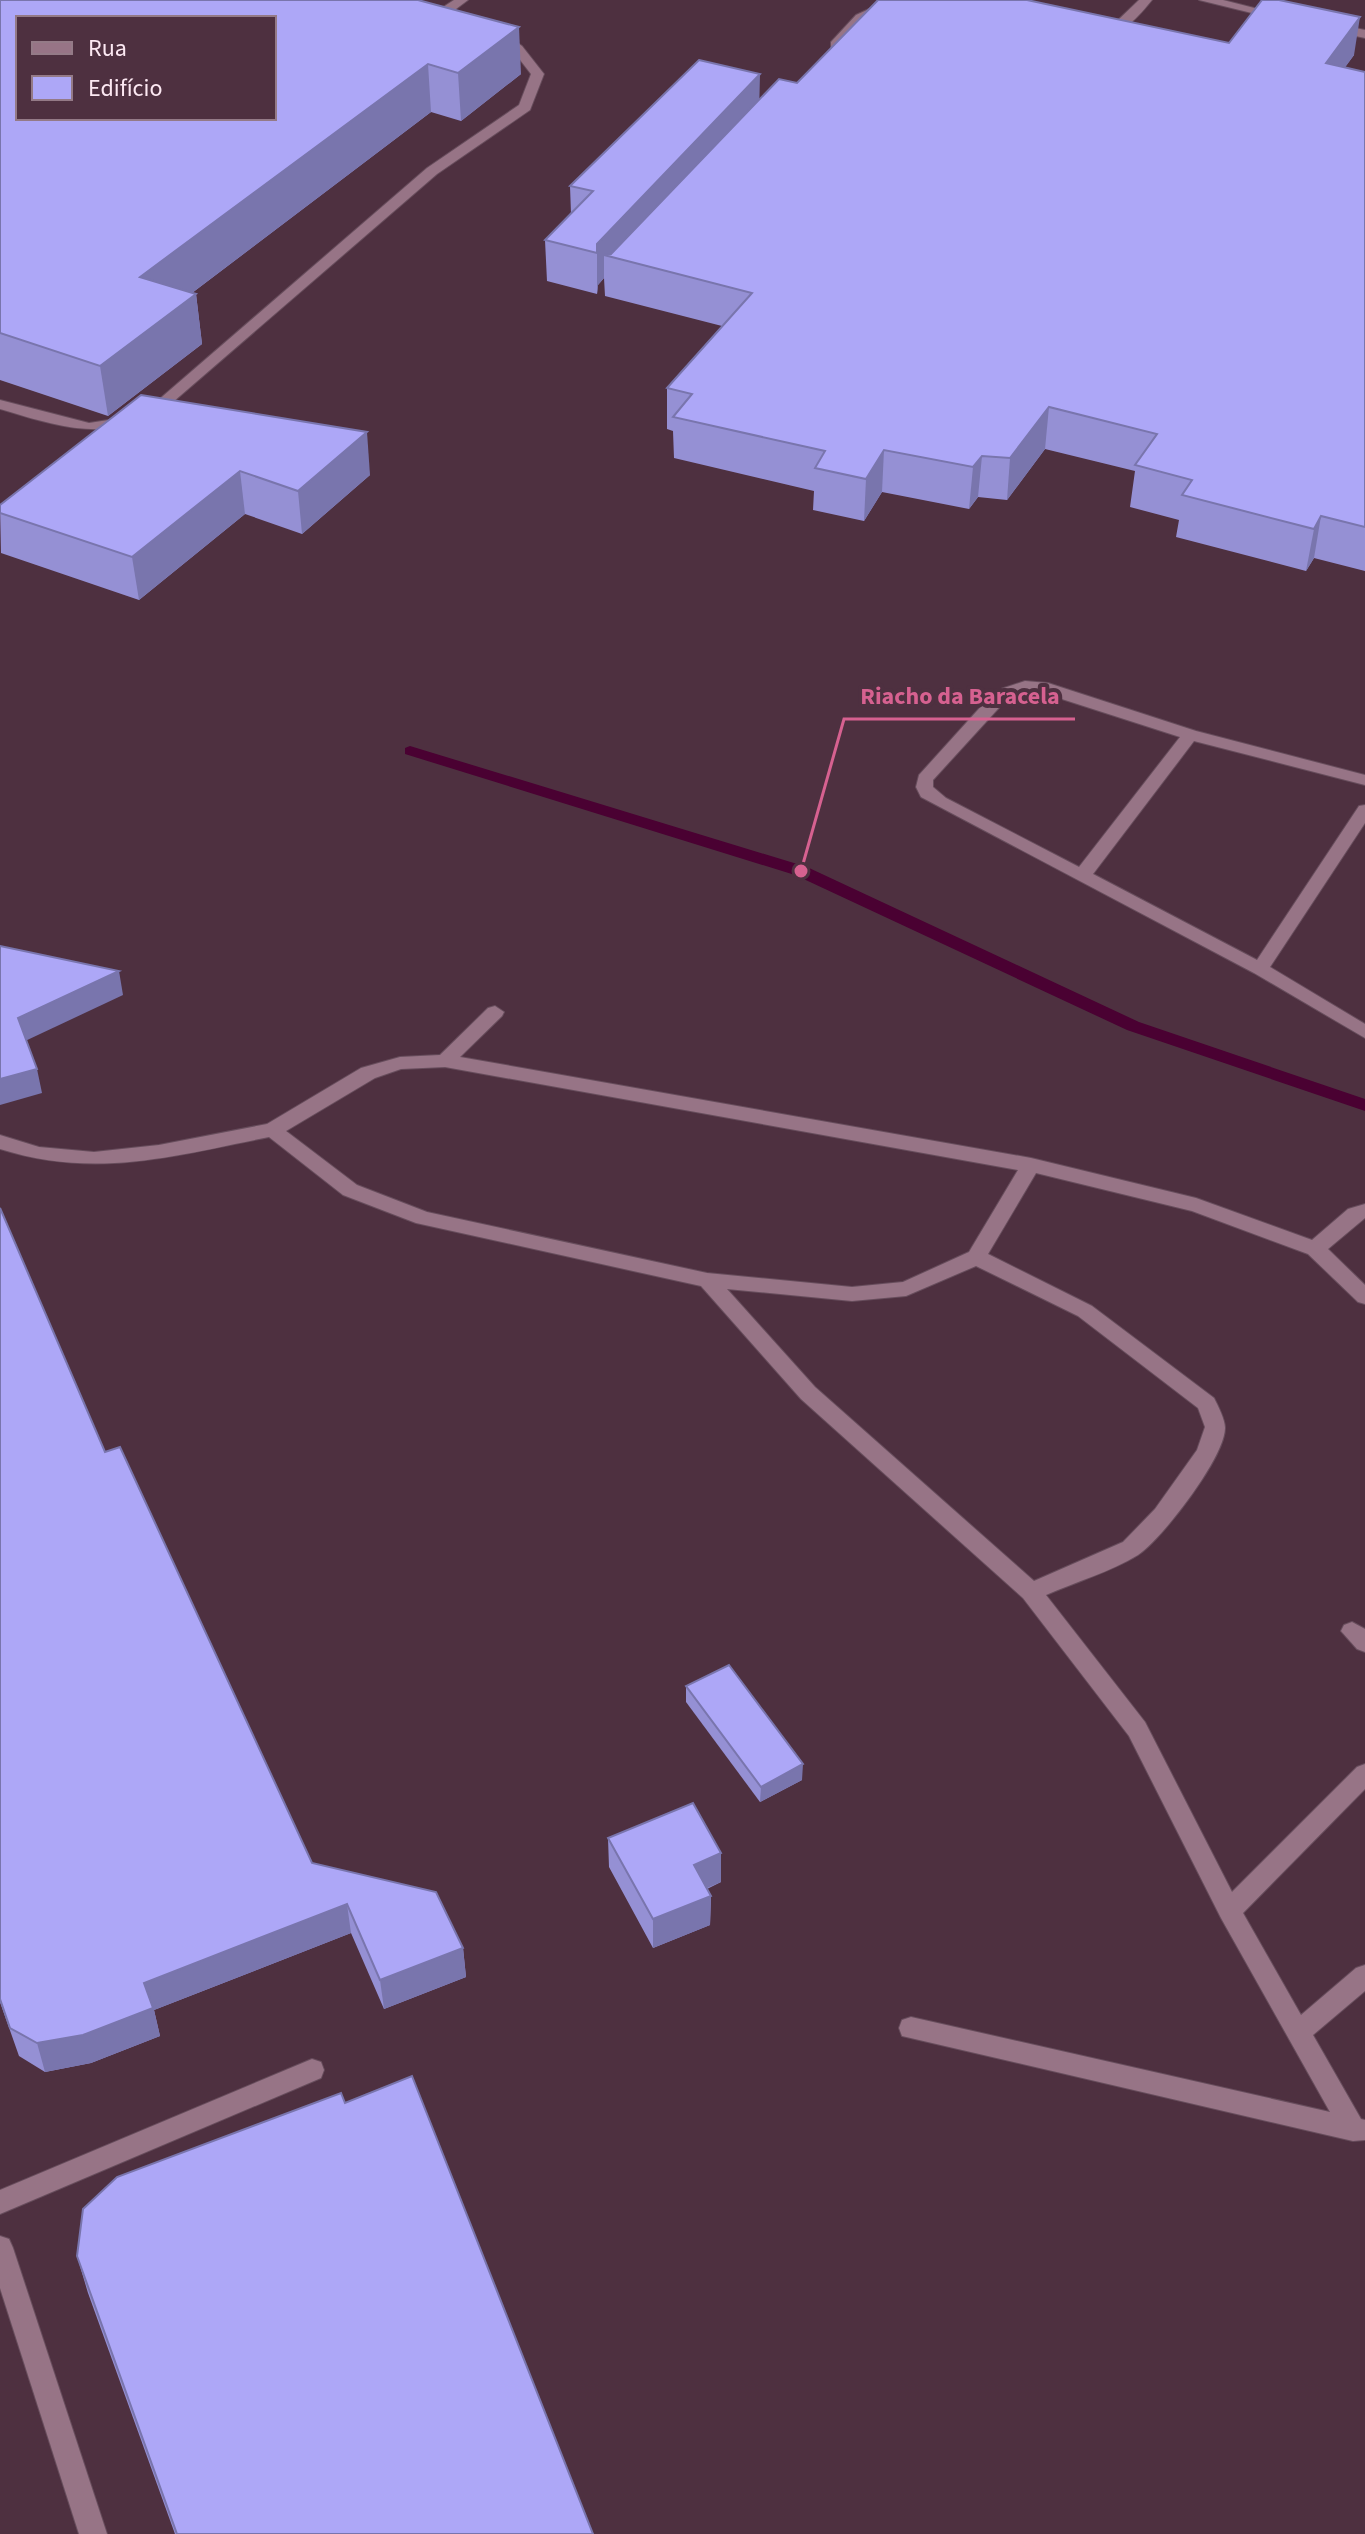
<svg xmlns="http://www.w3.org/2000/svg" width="1365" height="2534" font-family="'Source Sans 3',sans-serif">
<rect width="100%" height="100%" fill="#4e3040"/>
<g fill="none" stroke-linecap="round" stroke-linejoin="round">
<polygon fill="#4a0132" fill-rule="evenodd" points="410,746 807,867 1139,1022 1365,1099 1365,1111 1127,1030 795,875 405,754 405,748"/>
<g stroke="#674d5c" stroke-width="2">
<g id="minor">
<polygon points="454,0 468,0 448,15 453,16 453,22 434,19 434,13"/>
<path d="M1139,0H1152C1140,15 1119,39 1099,38V32L1115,23Z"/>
<polygon points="1199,0 1223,0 1286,16 1280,20"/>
<polygon points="880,4 890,7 864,21 839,48 831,48 831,42 856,15"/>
<polygon points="1331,23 1365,30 1365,38 1327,30 1327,24"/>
<path d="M499,30L522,46L544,74L530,110L437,174L151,421C92,438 57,426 0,409V400L89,423L141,415L427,168L519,105L531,74L514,52L495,37L493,34Z"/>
<path d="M1025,681L1048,683L1196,731L1365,775V785L1194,741L1093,874L1257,960L1359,806L1365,805V823L1270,967L1365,1024V1038L1254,973L921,797L916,787L919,775L995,691ZM1027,691L1040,692L1180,737L1079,867L946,798L933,787V780L1007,699Z"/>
<path d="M495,1006L504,1012L502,1016L460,1057L1031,1158L1196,1198L1312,1240L1348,1209L1365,1204V1218L1328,1249L1365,1285V1304L1358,1302L1308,1254L1192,1211L1036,1173L988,1254L1092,1306L1214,1398C1218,1406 1225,1419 1225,1428C1225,1457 1162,1539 1138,1555C1111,1572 1075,1582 1046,1595L1145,1722L1232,1892L1357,1767L1365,1764V1789L1243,1913L1301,2015L1356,1968L1365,1965V1991L1313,2035L1361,2119L1365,2120V2140L1353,2141L902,2036L899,2028L902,2020L911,2017L1330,2112L1221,1918L1129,1736L1023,1598L801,1399L701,1286L416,1223L343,1195L269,1137C174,1156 95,1179 0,1149V1135L39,1147L94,1152L159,1145L267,1124L361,1068L400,1057L440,1055L488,1008ZM445,1067L1018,1170L969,1252L903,1282L852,1287L707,1273L427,1212L357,1185L286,1131L375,1078L401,1069ZM976,1266L1078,1316L1198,1408L1205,1427L1197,1450L1155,1509L1123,1542L1034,1581L815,1387L727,1289L852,1301L906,1296Z"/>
<polygon points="1352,1622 1365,1629 1365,1652 1357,1649 1341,1631 1344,1625"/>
<polygon points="312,2059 321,2062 324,2070 321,2078 0,2214 0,2190"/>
<polygon points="0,2236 9,2239 13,2248 107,2534 79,2534 0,2288"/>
</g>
</g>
<use href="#minor" fill="#977486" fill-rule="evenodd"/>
</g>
<g fill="#9590d4">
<polygon points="0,0 521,74 461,121 431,112 192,293 196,294 202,344 108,416 0,380"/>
<polygon points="1229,43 1354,55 1345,67 1365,72 1365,571 1314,558 1306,571 1176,537 1179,520 1130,507 1135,471 1045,449 1007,500 978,497 969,509 882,492 864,521 813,510 814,491 674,458 673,431 667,429 667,388 722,326 605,296 604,278 598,285 597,294 547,281 545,240 571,214 570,186 797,83"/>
<polygon points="141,395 370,475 302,534 245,514 139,600 1,553 0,505"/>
<polygon points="0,1208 105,1452 312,1863 463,1948 466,1977 384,2009 351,1933 154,2010 160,2036 91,2063 45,2072 19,2056 0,2002"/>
<polygon points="686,1686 802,1780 760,1802 686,1702"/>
<polygon points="608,1838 721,1853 721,1882 707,1889 711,1896 710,1925 653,1948 609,1867"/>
<polygon points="345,2103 593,2534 175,2534 88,2293 77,2256"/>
</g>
<g fill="#7975ad">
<polygon points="1360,17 1354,55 1320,102 1326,63"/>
<polygon points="519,27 521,74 461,121 458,73"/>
<polygon points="428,64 431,112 147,327 140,277"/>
<polygon points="760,74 759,114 621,260 604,255 604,278 598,285 597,294 597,244"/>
<polygon points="196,294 202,344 108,416 100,366"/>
<polygon points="1049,407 1045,449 1007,500 1010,458"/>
<polygon points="367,432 370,475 302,534 298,491"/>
<polygon points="884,450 882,492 864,521 866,479"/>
<polygon points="982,456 978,497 969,509 973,467"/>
<polygon points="240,471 245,514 139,600 132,557"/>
<polygon points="1321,516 1314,558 1306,571 1314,529"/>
<polygon points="119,971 123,995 23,1042 18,1018"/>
<polygon points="37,1069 42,1093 0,1105 0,1079"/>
<polygon points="803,1764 802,1780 760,1802 761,1787"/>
<polygon points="721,1853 721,1882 693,1894 694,1865"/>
<polygon points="711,1896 710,1925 653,1948 653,1919"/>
<polygon points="347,1904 351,1933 154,2010 160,2036 91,2063 45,2072 37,2043 144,1983"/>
<polygon points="463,1948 466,1977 384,2009 380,1980"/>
</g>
<g fill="#ada7f7" stroke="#7975ad" stroke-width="2" fill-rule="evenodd">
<path d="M0,0H418L519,27L458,73L428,64L140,277L196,294L100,366L0,333ZM18,18H274V118H18Z"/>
<polygon points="878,0 1027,0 1229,43 1262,0 1279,0 1360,17 1326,63 1365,72 1365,527 1321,516 1314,529 1182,495 1192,480 1135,465 1157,434 1049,407 1010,458 982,456 973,467 884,450 866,479 815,468 825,451 673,417 692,394 667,388 752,293 604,255 611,254 779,79 797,83"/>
<polygon points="699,60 760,74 597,244 597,253 545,240 593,191 570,186"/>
<polygon points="141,395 367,432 298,491 240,471 132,557 0,513 0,505"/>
<polygon points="0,946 119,971 18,1018 37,1069 0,1079"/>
<polygon points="0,1208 105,1452 120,1447 312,1863 436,1892 463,1948 380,1980 347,1904 144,1983 153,2008 83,2035 37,2043 10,2028 0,1999"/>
<polygon points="729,1665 803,1764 761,1787 686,1686"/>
<polygon points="693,1803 721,1853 694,1865 711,1896 653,1919 608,1838"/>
<polygon points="412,2076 593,2534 177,2534 77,2256 83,2209 117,2177 341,2093 345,2103"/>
</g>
<path fill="none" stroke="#d66190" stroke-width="3" d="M801 871L844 719H1075"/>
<circle fill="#d66190" stroke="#4e3040" stroke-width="3" cx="801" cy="871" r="8"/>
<g font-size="24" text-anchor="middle" font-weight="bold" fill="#d66190" stroke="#4e3040" stroke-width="8" stroke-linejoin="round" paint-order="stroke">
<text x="960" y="704">Riacho da Baracela</text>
</g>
<rect x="16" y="16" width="260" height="104" fill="#4e3040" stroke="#947a87" stroke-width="2"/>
<rect x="32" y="42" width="40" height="12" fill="#977486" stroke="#947a87" stroke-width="2"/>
<text x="88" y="56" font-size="24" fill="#fce8f2">Rua</text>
<rect x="32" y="76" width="40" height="24" fill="#ada7f7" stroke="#947a87" stroke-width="2"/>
<text x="88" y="96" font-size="24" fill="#fce8f2">Edifício</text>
</svg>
